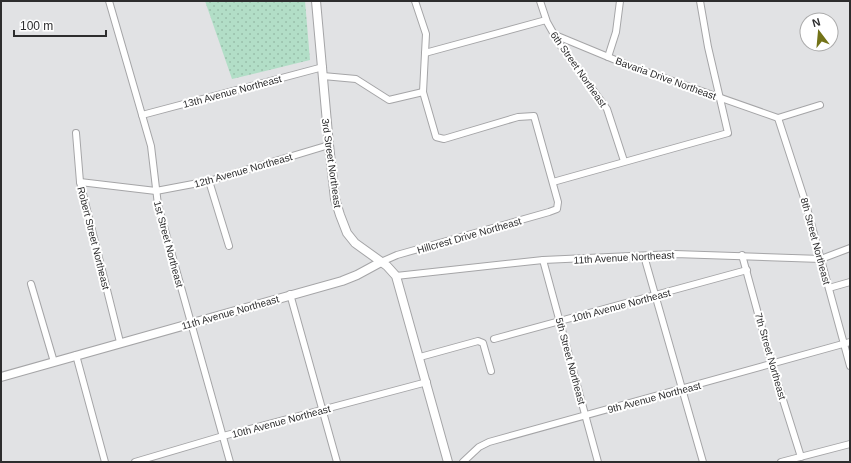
<svg xmlns="http://www.w3.org/2000/svg" width="851" height="463" font-family="Arial,sans-serif">
<defs>
<pattern id="grass-dots" width="8" height="8" patternUnits="userSpaceOnUse"><rect width="8" height="8" fill="#b2dec7"/><path d="M2 2h.1M6 6h.1" fill="none" stroke="#99bfab" stroke-width="1.8" stroke-linecap="round"/></pattern>
</defs>
<rect width="100%" height="100%" fill="#e1e2e4"/>
<polygon fill="url(#grass-dots)" points="205,1 305,1 310,60 232,79"/>
<g fill="none" stroke-linecap="round" stroke-linejoin="round">
<g stroke="#a5a5a7" stroke-width="8">
<g id="minor">
<polyline points="109,1 151,146 158,205 230,462"/>
<polyline points="540,1 547,22 560,45 607,109 624,161"/>
<polyline points="555,35 630,66 778,118"/>
<polyline points="425,53 546,20"/>
<polyline points="608,57 616,32 620,1"/>
<polyline points="323,76 356,79 389,100 423,92"/>
<polyline points="142,115 323,67"/>
<polyline points="778,118 805,201 850,366"/>
<polyline points="778,118 820,105"/>
<polyline points="76,133 80,182 120,342"/>
<polyline points="209,181 229,246"/>
<polyline points="80,182 156,191 209,181 329,145"/>
<polyline points="553,182 728,133 708,47 700,1"/>
<polyline points="742,255 772,365 801,457"/>
<polyline points="644,256 703,462"/>
<polyline points="543,260 598,462"/>
<polyline points="381,262 397,255 549,212 557,209 558,202 534,116 518,117 444,139 436,137 423,92 426,34 415,1"/>
<polyline points="396,276 543,260 675,254 821,259 850,248"/>
<polyline points="31,284 54,362"/>
<polyline points="829,288 850,282"/>
<polyline points="290,294 337,462"/>
<polyline points="494,339 747,270"/>
<polyline points="76,355 105,462"/>
<polyline points="420,357 478,341 483,343 491,371"/>
<polyline points="135,462 223,436 427,382"/>
<polyline points="463,462 479,447 489,442 850,342"/>
<polyline points="781,462 850,444"/>
</g>
</g>
<g stroke="#a5a5a7" stroke-width="10">
<g id="tertiary">
<polyline points="316,1 329,145 335,199 340,215 347,233 355,243 387,266 396,276 448,462"/>
<polyline points="1,377 342,281 357,275 381,262"/>
</g>
</g>
<use href="#minor" stroke="#fff" stroke-width="6"/>
<use href="#tertiary" stroke="#fff" stroke-width="8"/>
</g>
<g text-anchor="middle" stroke-width="4" stroke-linejoin="round" paint-order="stroke">
<g font-size="10" fill="#2d2d2e" stroke="#fff">
<text transform="translate(579 69) rotate(55)" y="4">6th Street Northeast</text>
<text transform="translate(666 78) rotate(20)" y="4">Bavaria Drive Northeast</text>
<text transform="translate(232 91) rotate(-15)" y="4">13th Avenue Northeast</text>
<text transform="translate(332 163) rotate(82)" y="4">3rd Street Northeast</text>
<text transform="translate(243 170) rotate(-16)" y="4">12th Avenue Northeast</text>
<text transform="translate(469 235) rotate(-16)" y="4">Hillcrest Drive Northeast</text>
<text transform="translate(94 238) rotate(76)" y="4">Robert Street Northeast</text>
<text transform="translate(816 241) rotate(75)" y="4">8th Street Northeast</text>
<text transform="translate(169 244) rotate(75)" y="4">1st Street Northeast</text>
<text transform="translate(624 257) rotate(-3)" y="4">11th Avenue Northeast</text>
<text transform="translate(621 305) rotate(-15)" y="4">10th Avenue Northeast</text>
<text transform="translate(230 312) rotate(-16)" y="4">11th Avenue Northeast</text>
<text transform="translate(771 356) rotate(74)" y="4">7th Street Northeast</text>
<text transform="translate(571 361) rotate(75)" y="4">5th Street Northeast</text>
<text transform="translate(654 397) rotate(-15)" y="4">9th Avenue Northeast</text>
<text transform="translate(281 421) rotate(-15)" y="4">10th Avenue Northeast</text>
</g>
</g>
<rect width="851" height="463" fill="none" stroke="#2d2d2e" stroke-width="4"/>
<g transform="translate(819 32) rotate(344)"><circle r="19" fill="#ffffff" stroke="#ababab"/>
<path d="M0-3L7 15L0 10L-7 15Z" fill="#737318"/>
<text y="-6" font-size="11" font-weight="bold" text-anchor="middle" fill="#2d2d2e">N</text>
</g>
<path d="M14 30v6h92v-6" fill="none" stroke="#2d2d2e" stroke-width="2"/>
<text x="20" y="30" font-size="12" fill="#2d2d2e" stroke="#ffffff" stroke-width="3" paint-order="stroke">100 m</text>
</svg>
